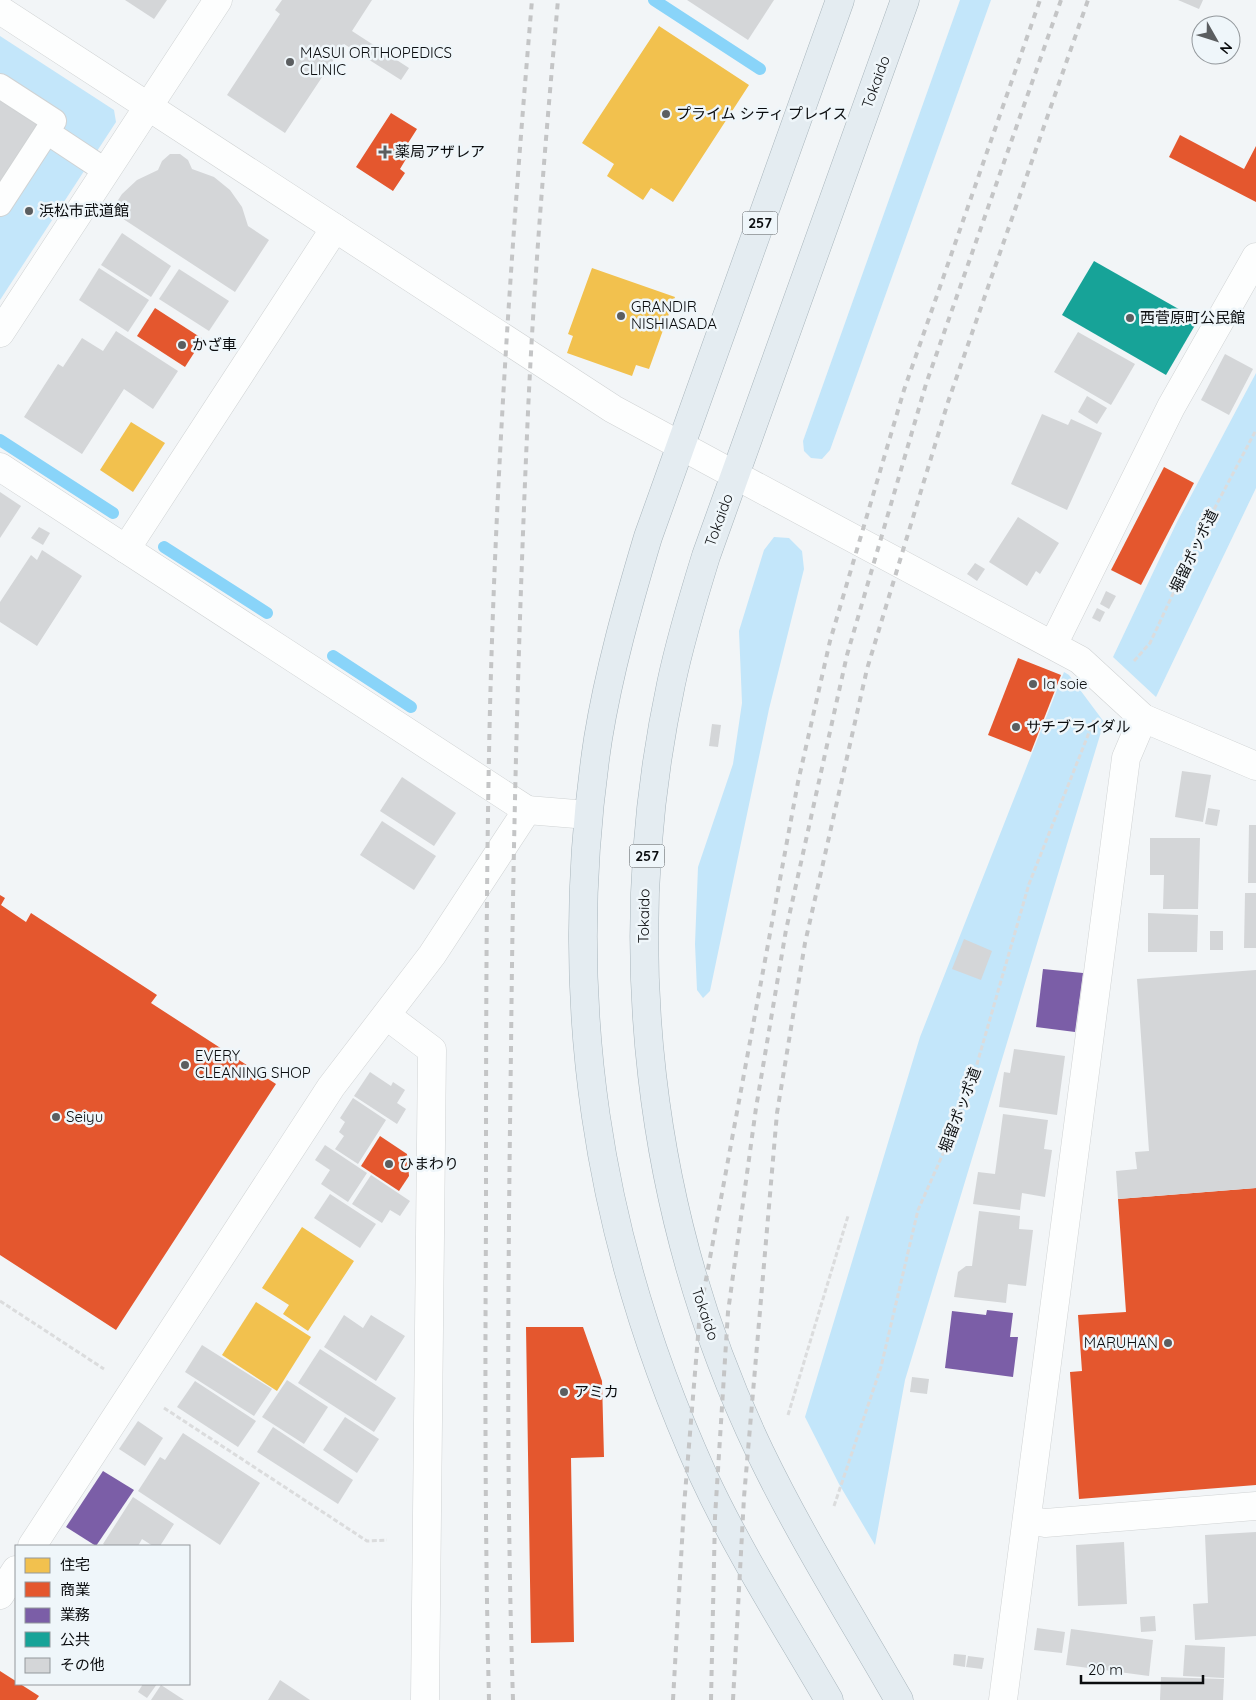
<svg xmlns="http://www.w3.org/2000/svg" width="1256" height="1700" font-family="Quicksand,'Noto Sans JP',sans-serif">
<rect width="100%" height="100%" fill="#f2f5f7"/>
<g fill="#c3e6fa">
<polygon points="960,0 991,0 830,450 822,459 811,458 804,451 803,441"/>
<polygon points="0,36 114,110 116,122 0,300"/>
<polygon points="1256,373 1256,488 1156,697 1113,657 1177,522"/>
<polygon points="774,537 789,538 802,551 804,569 769,709 710,991 703,998 697,990 695,944 698,867 733,764 742,703 739,631 764,550"/>
<polygon points="1064,672 1069,675 1104,722 905,1380 875,1545 839,1484 805,1417 920,1037"/>
</g>
<g fill="#f2c14e">
<polygon points="659,26 749,85 673,202 651,188 643,200 607,176 614,164 582,143"/>
<polygon points="592,268 675,297 649,369 636,365 632,376 567,353 573,336 568,334"/>
<polygon points="131,422 165,443 133,492 100,470"/>
<polygon points="302,1227 354,1261 308,1331 283,1314 289,1305 262,1288"/>
<polygon points="256,1302 311,1337 277,1391 222,1355"/>
</g>
<g fill="#e4572e">
<polygon points="391,113 417,129 403,151 409,154 400,169 405,173 393,191 356,167"/>
<polygon points="1180,135 1244,169 1256,146 1256,202 1169,157"/>
<polygon points="155,308 203,339 185,367 137,336"/>
<polygon points="1164,467 1194,483 1141,585 1111,570"/>
<polygon points="1018,658 1061,675 1031,752 988,735"/>
<polygon points="0,895 5,898 1,905 26,922 31,913 157,995 151,1003 276,1084 116,1330 0,1255"/>
<polygon points="380,1136 407,1154 409,1176 399,1191 361,1166"/>
<polygon points="1256,1188 1256,1485 1079,1499 1070,1372 1082,1371 1078,1315 1126,1312 1118,1199"/>
<polygon points="526,1327 583,1327 602,1381 604,1457 571,1458 574,1642 531,1643"/>
<polygon points="0,1671 39,1696 36,1700 0,1700"/>
</g>
<g fill="#7b5ea7">
<polygon points="1043,969 1083,973 1075,1032 1036,1027"/>
<polygon points="987,1310 1013,1313 1010,1337 1018,1337 1013,1377 945,1368 952,1311 986,1315"/>
<polygon points="103,1471 134,1490 96,1546 66,1527"/>
</g>
<polygon fill="#17a398" points="1094,261 1198,320 1166,375 1062,315"/>
<g fill="none" stroke-linecap="round" stroke-linejoin="round">
<g stroke="#89d4f9" stroke-width="12">
<polyline points="654,0 760,69"/>
<polyline points="0,440 113,513"/>
<polyline points="164,547 267,613"/>
<polyline points="333,656 411,707"/>
</g>
</g>
<g fill="#d4d6d8">
<polygon points="125,0 167,0 154,19"/>
<polygon points="282,0 372,0 352,31 409,68 401,80 344,44 285,133 227,95 280,14 275,10"/>
<polygon points="687,0 774,0 748,40"/>
<polygon points="1178,0 1203,0 1199,9"/>
<polygon points="0,93 45,123 0,192"/>
<polygon points="170,154 180,154 188,160 192,169 214,177 230,190 242,207 248,226 269,240 235,292 111,211 122,194 137,180 158,170 162,161"/>
<polygon points="122,233 171,266 151,297 101,265"/>
<polygon points="99,268 149,300 128,332 79,300"/>
<polygon points="179,269 229,301 209,331 159,299"/>
<polygon points="116,331 178,371 153,409 124,389 82,454 24,417 58,364 63,367 82,338 103,351"/>
<polygon points="1078,332 1135,364 1111,405 1054,372"/>
<polygon points="1225,354 1253,369 1229,415 1201,400"/>
<polygon points="1087,396 1107,408 1097,424 1078,412"/>
<polygon points="1042,414 1068,425 1071,419 1102,433 1067,510 1011,484"/>
<polygon points="0,492 21,506 0,538"/>
<polygon points="1018,517 1059,543 1040,574 1036,571 1027,586 989,562"/>
<polygon points="39,527 50,533 43,545 31,538"/>
<polygon points="42,550 82,576 37,646 0,622 0,602 31,555 37,560"/>
<polygon points="975,563 985,569 977,581 967,574"/>
<polygon points="1106,591 1116,596 1109,609 1100,604"/>
<polygon points="1097,608 1105,612 1100,622 1092,618"/>
<polygon points="712,724 721,725 718,747 709,746"/>
<polygon points="1182,771 1211,775 1203,822 1175,817"/>
<polygon points="402,777 456,813 434,846 380,811"/>
<polygon points="1208,808 1220,810 1217,826 1205,824"/>
<polygon points="382,821 436,856 414,890 360,855"/>
<polygon points="1249,825 1256,825 1256,883 1248,883"/>
<polygon points="1150,838 1200,838 1198,909 1163,909 1164,875 1150,875"/>
<polygon points="1245,893 1256,893 1256,948 1244,948"/>
<polygon points="1148,913 1198,915 1197,952 1148,952"/>
<rect x="1210" y="931" width="13" height="19"/>
<polygon points="964,939 992,951 981,980 952,969"/>
<polygon points="1256,970 1256,1188 1118,1199 1116,1171 1137,1169 1135,1152 1149,1151 1137,979"/>
<polygon points="1014,1049 1065,1056 1057,1115 999,1107 1004,1072 1010,1073"/>
<polygon points="370,1072 391,1086 393,1082 405,1090 397,1103 406,1109 397,1124 354,1096"/>
<polygon points="353,1098 386,1120 358,1164 335,1149 344,1136 339,1132 345,1122 340,1118"/>
<polygon points="1003,1114 1048,1120 1044,1149 1052,1150 1045,1197 1022,1193 1020,1210 973,1204 978,1172 995,1174"/>
<polygon points="325,1145 367,1173 348,1202 321,1184 330,1170 315,1160"/>
<polygon points="371,1175 410,1201 400,1216 390,1210 382,1223 352,1204"/>
<polygon points="330,1194 376,1224 360,1248 314,1218"/>
<polygon points="979,1211 1020,1216 1019,1229 1033,1230 1026,1286 1008,1284 1006,1303 954,1297 958,1272 966,1266 972,1266"/>
<polygon points="344,1315 363,1328 371,1315 405,1336 376,1381 324,1347"/>
<polygon points="202,1345 272,1389 254,1416 185,1372"/>
<polygon points="320,1349 396,1398 374,1432 298,1383"/>
<polygon points="912,1377 929,1379 927,1394 910,1392"/>
<polygon points="287,1380 328,1407 304,1444 262,1417"/>
<polygon points="195,1381 256,1421 238,1447 177,1407"/>
<polygon points="345,1417 379,1439 357,1473 323,1450"/>
<polygon points="138,1421 163,1438 145,1466 119,1449"/>
<polygon points="273,1427 353,1480 338,1504 257,1452"/>
<polygon points="183,1433 260,1483 220,1545 138,1491 160,1457 165,1460"/>
<polygon points="133,1497 174,1524 160,1546 153,1546 142,1539 138,1546 106,1546 103,1544"/>
<polygon points="1256,1532 1256,1636 1195,1640 1193,1604 1208,1603 1205,1535"/>
<polygon points="1124,1542 1127,1604 1078,1606 1076,1545"/>
<polygon points="1155,1616 1156,1631 1141,1632 1140,1617"/>
<polygon points="1037,1628 1065,1632 1062,1653 1034,1650"/>
<polygon points="1071,1629 1153,1640 1149,1676 1066,1665"/>
<polygon points="1185,1645 1225,1647 1224,1678 1183,1676"/>
<polygon points="954,1654 966,1655 965,1667 953,1665"/>
<polygon points="968,1656 984,1658 982,1669 966,1667"/>
<polygon points="1161,1677 1224,1679 1223,1700 1160,1700"/>
<polygon points="280,1680 310,1700 268,1700"/>
<polygon points="143,1684 157,1684 147,1698 138,1692"/>
<polygon points="161,1685 184,1700 151,1700"/>
</g>
<g fill="none" stroke-linecap="round" stroke-linejoin="round">
<g stroke="#d0d3d4" stroke-width="26">
<g id="service">
<polyline points="0,86 54,121 0,204"/>
<polyline points="47,132 106,171"/>
</g>
</g>
<g stroke="#d0d3d4" stroke-width="29">
<g id="minor">
<polyline points="0,333 218,0"/>
<polyline points="0,467 527,810"/>
<polyline points="735,475 1080,660 1143,718 1256,766"/>
<polyline points="126,549 335,228"/>
<polyline points="1053,645 1171,407 1256,257"/>
<polyline points="1027,1520 1045,1523 1256,1506"/>
<polyline points="32,1546 331,1087 432,955 527,810 588,815"/>
<polyline points="0,1595 16,1570"/>
<polyline points="1003,1700 1126,758 1143,718"/>
</g>
</g>
<g stroke="#d0d3d4" stroke-width="29">
<g id="tertiary">
<polyline points="0,10 613,409 735,475"/>
<polyline points="387,1016 432,1050 425,1700"/>
</g>
</g>
<g stroke="#a8b5bc" stroke-width="29">
<g id="trunk">
<path d="M829,1700C786,1626 739,1553 703,1475C596,1239 559,997 598,739C609,671 628,604 648,537L840,0"/>
<path d="M899,1700C852,1618 801,1537 760,1452C646,1214 616,942 671,684C680,641 693,598 706,556L905,0"/>
</g>
</g>
<g stroke="#dbdcdd" stroke-width="3" stroke-dasharray="5 2.5" stroke-linecap="butt">
<polyline points="1134,661 1150,643 1201,534 1256,430"/>
<polyline points="0,1301 104,1369"/>
<polyline points="164,1408 367,1541 387,1540"/>
<polyline points="788,1415 848,1216"/>
<polyline points="834,1506 881,1367 918,1210 966,1102 1029,884 1094,720"/>
</g>
<use href="#service" stroke="#fdfefe" stroke-width="24"/>
<use href="#minor" stroke="#fdfefe" stroke-width="28"/>
<use href="#tertiary" stroke="#fdfefe" stroke-width="28"/>
<use href="#trunk" stroke="#e4ecf1" stroke-width="28"/>
<g stroke="#c4c5c6" stroke-width="4" stroke-dasharray="6 6" stroke-linecap="butt">
<path d="M489,1700C485,1540 485,1381 486,1221C486,1050 486,879 490,708C496,472 512,235 532,0"/>
<path d="M513,1700C506,1483 508,1267 511,1050C513,845 518,640 527,435C533,290 545,145 558,0"/>
<polyline points="673,1700 684,1506 700,1312 798,782 830,641 904,390 1040,0"/>
<polyline points="711,1700 715,1517 728,1312 756,1108 786,930 847,655 926,384 1061,0"/>
<polyline points="733,1700 744,1497 777,1113 805,943 867,669 948,402 1088,0"/>
</g>
</g>
<g fill="#5b5e60" stroke="#eff6fa" stroke-width="2">
<circle cx="290" cy="62" r="5"/>
<circle cx="666" cy="114" r="5"/>
<path d="M382.5 144.5h5v5h5v5h-5v5h-5v-5h-5v-5h5z"/>
<circle cx="29" cy="211" r="5"/>
<circle cx="621" cy="316" r="5"/>
<circle cx="1130" cy="318" r="5"/>
<circle cx="182" cy="345" r="5"/>
<circle cx="1033" cy="684" r="5"/>
<circle cx="1016" cy="727" r="5"/>
<circle cx="185" cy="1065" r="5"/>
<circle cx="56" cy="1117" r="5"/>
<circle cx="389" cy="1164" r="5"/>
<circle cx="1168" cy="1343" r="5"/>
<circle cx="564" cy="1392" r="5"/>
</g>
<g text-anchor="middle" stroke-width="5" stroke-linejoin="round" paint-order="stroke">
<g fill="#eff6fa" stroke="#4f5255" stroke-width="1">
<rect x="742.5" y="211.5" width="35" height="23" rx="4"/>
<rect x="629.5" y="844.5" width="35" height="23" rx="4"/>
</g>
<g font-size="14" font-weight="bold" fill="#0a0c0e">
<text x="760" y="228">257</text>
<text x="647" y="861">257</text>
</g>
<g font-size="15" fill="#0a0c0e" stroke="#eff6fa" text-anchor="start">
<text x="300" y="58">MASUI ORTHOPEDICS<tspan x="300" dy="17">CLINIC</tspan></text>
<text x="676" y="119">プライム シティ プレイス</text>
<text x="395" y="157">薬局アザレア</text>
<text x="39" y="216">浜松市武道館</text>
<text x="631" y="312">GRANDIR<tspan x="631" dy="17">NISHIASADA</tspan></text>
<text x="1140" y="323">西菅原町公民館</text>
<text x="192" y="350">かざ車</text>
<text x="1043" y="689">la soie</text>
<text x="1026" y="732">サチブライダル</text>
<text x="195" y="1061">EVERY<tspan x="195" dy="17">CLEANING SHOP</tspan></text>
<text x="66" y="1122">Seiyu</text>
<text x="399" y="1169">ひまわり</text>
<text x="1158" y="1348" text-anchor="end">MARUHAN</text>
<text x="574" y="1397">アミカ</text>
</g>
<g font-size="15" fill="#0a0c0e" stroke="#eff6fa">
<text transform="translate(876 82) rotate(-70)" y="5">Tokaido</text>
<text transform="translate(719 520) rotate(-70)" y="5">Tokaido</text>
<text transform="translate(1194 551) rotate(-64)" y="5">堀留ポッポ道</text>
<text transform="translate(644 916) rotate(-89)" y="5">Tokaido</text>
<text transform="translate(960 1110) rotate(-69)" y="5">堀留ポッポ道</text>
<text transform="translate(705 1314) rotate(71)" y="5">Tokaido</text>
</g>
</g>
<rect x="15" y="1545" width="175" height="140" fill="#eff6fa" stroke="#93989c"/>
<rect x="25" y="1558" width="25" height="15" fill="#f2c14e" stroke="#93989c"/>
<text x="60" y="1570" font-size="15" fill="#0a0c0e">住宅</text>
<rect x="25" y="1582" width="25" height="15" fill="#e4572e" stroke="#93989c"/>
<text x="60" y="1595" font-size="15" fill="#0a0c0e">商業</text>
<rect x="25" y="1608" width="25" height="15" fill="#7b5ea7" stroke="#93989c"/>
<text x="60" y="1620" font-size="15" fill="#0a0c0e">業務</text>
<rect x="25" y="1632" width="25" height="15" fill="#17a398" stroke="#93989c"/>
<text x="60" y="1645" font-size="15" fill="#0a0c0e">公共</text>
<rect x="25" y="1658" width="25" height="15" fill="#d4d6d8" stroke="#93989c"/>
<text x="60" y="1670" font-size="15" fill="#0a0c0e">その他</text>
<g transform="translate(1216 40) rotate(129)"><circle r="24" fill="#eff6fa" stroke="#93989c"/>
<path d="M0-4L9 19L0 12L-9 19Z" fill="#5b5e60"/>
<text y="-8" font-size="14" font-weight="bold" text-anchor="middle" fill="#0a0c0e">N</text>
</g>
<path d="M1081 1675v8h122v-8" fill="none" stroke="#0a0c0e" stroke-width="2.5"/>
<text x="1088" y="1675" font-size="15" fill="#0a0c0e" stroke="#eff6fa" stroke-width="4" paint-order="stroke">20 m</text>
</svg>
